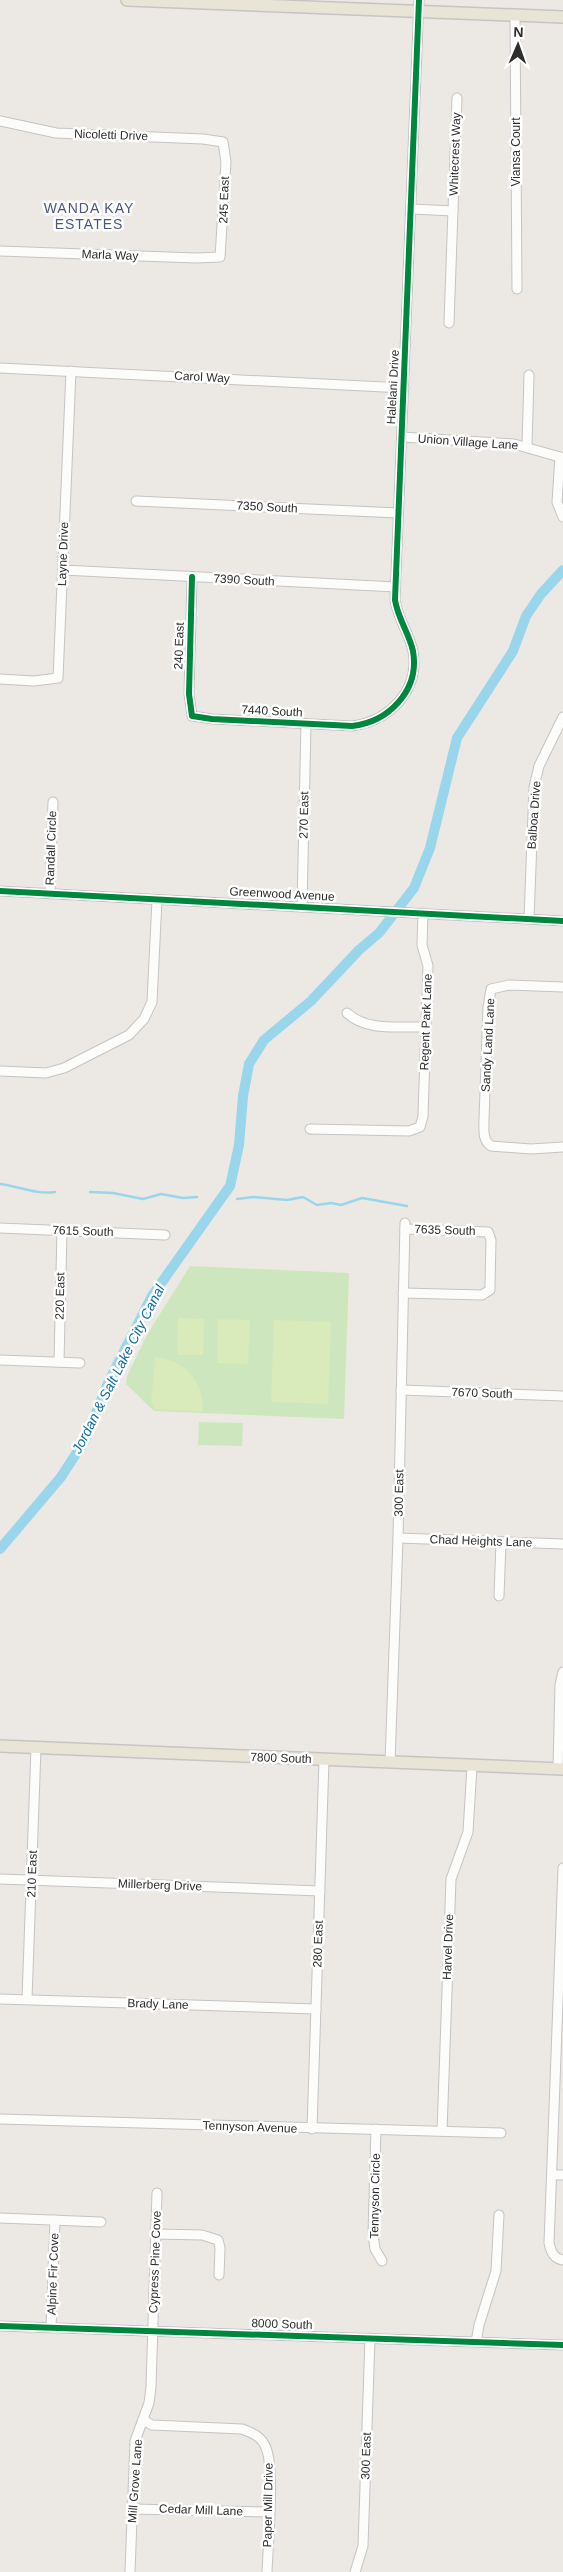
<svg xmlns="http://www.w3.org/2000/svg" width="563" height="2572" font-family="Helvetica,sans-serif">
<rect width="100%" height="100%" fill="#ece8e4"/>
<g fill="#cee6be">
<polygon points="190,1266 349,1273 344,1419 154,1411 126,1384 127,1376 148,1333"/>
<polygon points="199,1422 243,1423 242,1446 198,1445"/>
</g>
<g fill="#d9eabb">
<polygon points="178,1318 204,1319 203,1355 177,1355"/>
<polygon points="218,1319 250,1320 248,1364 217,1363"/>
<polygon points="274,1320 331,1322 328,1404 271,1402"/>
<path d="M155,1357C185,1360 204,1381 203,1412L155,1409L151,1404Z"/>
</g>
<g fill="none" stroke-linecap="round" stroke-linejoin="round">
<g stroke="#99d6ec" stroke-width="2.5">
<path d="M0,1184C19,1186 36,1195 55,1192"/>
<polyline points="90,1192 113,1193 143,1199 161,1194 183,1198 197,1197"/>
<polyline points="237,1199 253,1197 287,1200 303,1197 317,1205 331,1203 341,1205 362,1198 407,1206"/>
</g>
<polyline stroke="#99d6ec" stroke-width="10" points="0,1549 61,1477 85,1440 108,1383 152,1296 230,1186 239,1145 243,1096 249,1064 264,1040 311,1001 359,950 379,933 414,888 430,848 457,738 513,651 526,616 541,594 563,570"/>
<g stroke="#c5c4c5" stroke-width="11">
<g id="minor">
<polyline points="515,15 517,289"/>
<polyline points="0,121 56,133 203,139 223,142 226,162 220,257 196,258 0,251"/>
<polyline points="412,209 453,211"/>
<polyline points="449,323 457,98"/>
<polyline points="0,368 404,388"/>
<polyline points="402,437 514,444 563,458"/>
<polyline points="527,446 529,375"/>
<polyline points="560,457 557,502 563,517"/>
<polyline points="136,501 398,513"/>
<polyline points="63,570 396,587"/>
<path d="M192,577L189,694L192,716L212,719L352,726C388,722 420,691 413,651C409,633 398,619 395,600L419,0"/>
<polyline points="0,679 34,681 58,678 71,371"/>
<polyline points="0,891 563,921"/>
<polyline points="50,894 53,802"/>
<polyline points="302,907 306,724"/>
<polyline points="529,919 534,787 539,766 563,717"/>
<path d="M563,987L509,985L491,989L488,1007L484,1119C484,1129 482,1140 491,1146L531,1149L563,1147"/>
<path d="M347,1013C367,1032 400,1026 426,1027"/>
<polyline points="0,1071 46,1073 64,1068 129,1035 144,1019 152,1002 157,900"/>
<polyline points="310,1129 409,1131 420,1127 423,1116 428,966 422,945 423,913"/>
<polyline points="0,1228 165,1235"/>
<polyline points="403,1293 482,1295 490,1290 490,1285 491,1240 488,1232 405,1229"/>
<polyline points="0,1360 80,1363"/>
<polyline points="59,1362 62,1230"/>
<polyline points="401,1390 563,1396"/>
<polyline points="398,1538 563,1544"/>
<polyline points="499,1596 501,1542"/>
<polyline points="390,1762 398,1538 405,1223"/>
<polyline points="558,1769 560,1685 563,1672"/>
<path d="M563,1868L549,2243C551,2252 554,2259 563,2260"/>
<polyline points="0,1879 320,1891"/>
<polyline points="0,1999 316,2009"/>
<polyline points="27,1999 36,1748"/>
<polyline points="0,2119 501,2133"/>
<polyline points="312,2129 324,1760"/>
<polyline points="376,2129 373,2234 375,2249 382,2261"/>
<polyline points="442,2131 451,1879 468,1832 472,1766"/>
<polyline points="552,2175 563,2175"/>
<polyline points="0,2218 101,2222"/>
<polyline points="156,2234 202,2235 218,2240 220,2248 219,2275"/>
<polyline points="0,2326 563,2345"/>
<polyline points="51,2328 55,2220"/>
<polyline points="476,2342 479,2325 496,2271 499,2215"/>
<path d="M143,2420L152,2425L242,2429C253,2433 262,2437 266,2448C275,2469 268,2545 267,2572"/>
<polyline points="132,2509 269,2512"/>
<polyline points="130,2572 135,2441 149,2403 151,2387 157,2193"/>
<polyline points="355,2572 363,2546 370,2338"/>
</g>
</g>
<g stroke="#c6c5c4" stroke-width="14">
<g id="major">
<polyline points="127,0 563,17"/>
<polyline points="0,1746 563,1769"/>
</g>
</g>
<use href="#minor" stroke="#fcfcfb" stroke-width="9"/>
<use href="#major" stroke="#e8e4d6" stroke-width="11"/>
<g stroke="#fff" stroke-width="9">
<g id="cycleway">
<path d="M192,577L189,694L192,716L212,719L352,726C388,722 420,691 413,651C409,633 398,619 395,600L419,0"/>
<polyline points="0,891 563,921"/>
<polyline points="0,2326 563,2345"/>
</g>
</g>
<use href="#cycleway" stroke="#00873e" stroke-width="6"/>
</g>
<g text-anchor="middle" stroke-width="5" stroke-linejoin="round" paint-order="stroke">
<g font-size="12" fill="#2e2e2e" stroke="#fff">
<text transform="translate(111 135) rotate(2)" y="4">Nicoletti Drive</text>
<text transform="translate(516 152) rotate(-90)" y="4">Viansa Court</text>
<text transform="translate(455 154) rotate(-88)" y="4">Whitecrest Way</text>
<text transform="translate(224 200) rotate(-88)" y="4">245 East</text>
<text transform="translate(110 255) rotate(2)" y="4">Marla Way</text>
<text transform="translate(202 377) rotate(3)" y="4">Carol Way</text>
<text transform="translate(393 387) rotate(-87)" y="4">Halelani Drive</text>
<text transform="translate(468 442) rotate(4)" y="4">Union Village Lane</text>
<text transform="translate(267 507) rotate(3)" y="4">7350 South</text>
<text transform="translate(63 554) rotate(-88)" y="4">Layne Drive</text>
<text transform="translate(244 580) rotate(3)" y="4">7390 South</text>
<text transform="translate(179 646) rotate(-88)" y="4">240 East</text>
<text transform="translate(272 711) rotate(3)" y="4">7440 South</text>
<text transform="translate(304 815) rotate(-89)" y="4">270 East</text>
<text transform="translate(534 815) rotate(-86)" y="4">Balboa Drive</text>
<text transform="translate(51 848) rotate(-88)" y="4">Randall Circle</text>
<text transform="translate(282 894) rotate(3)" y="4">Greenwood Avenue</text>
<text transform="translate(426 1022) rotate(-88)" y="4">Regent Park Lane</text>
<text transform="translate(488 1045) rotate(-87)" y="4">Sandy Land Lane</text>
<text transform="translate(445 1230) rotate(2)" y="4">7635 South</text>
<text transform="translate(83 1231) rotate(2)" y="4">7615 South</text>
<text transform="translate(60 1296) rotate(-89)" y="4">220 East</text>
<text transform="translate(482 1393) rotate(2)" y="4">7670 South</text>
<text transform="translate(399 1493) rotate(-89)" y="4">300 East</text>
<text transform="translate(481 1541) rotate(2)" y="4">Chad Heights Lane</text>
<text transform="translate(281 1758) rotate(2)" y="4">7800 South</text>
<text transform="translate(32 1874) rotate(-88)" y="4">210 East</text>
<text transform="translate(160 1885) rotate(2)" y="4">Millerberg Drive</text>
<text transform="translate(318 1944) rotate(-88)" y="4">280 East</text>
<text transform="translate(448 1947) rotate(-88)" y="4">Harvel Drive</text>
<text transform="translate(158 2004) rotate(2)" y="4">Brady Lane</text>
<text transform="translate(250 2127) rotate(2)" y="4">Tennyson Avenue</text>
<text transform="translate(375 2196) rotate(-89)" y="4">Tennyson Circle</text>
<text transform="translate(155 2262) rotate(-88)" y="4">Cypress Pine Cove</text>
<text transform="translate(53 2274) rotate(-88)" y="4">Alpine Fir Cove</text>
<text transform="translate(282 2324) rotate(2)" y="4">8000 South</text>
<text transform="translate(366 2456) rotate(-88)" y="4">300 East</text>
<text transform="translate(135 2481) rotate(-86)" y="4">Mill Grove Lane</text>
<text transform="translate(268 2505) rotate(-89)" y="4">Paper Mill Drive</text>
<text transform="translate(201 2510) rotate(2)" y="4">Cedar Mill Lane</text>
</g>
<g font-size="14" letter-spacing="1" fill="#4d5680" stroke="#fff">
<text x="89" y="213">WANDA KAY<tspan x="89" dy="16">ESTATES</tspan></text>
</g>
<g font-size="14" font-style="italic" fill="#0d6fa3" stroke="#fff">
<text transform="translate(118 1369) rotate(-63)" y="5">Jordan &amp; Salt Lake City Canal</text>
</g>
</g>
<g transform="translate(518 45) rotate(2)" stroke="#ffffff" stroke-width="4" paint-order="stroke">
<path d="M0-4L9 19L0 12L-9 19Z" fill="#2e2e2e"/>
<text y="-8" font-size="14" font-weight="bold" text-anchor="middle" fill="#2e2e2e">N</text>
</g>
</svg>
